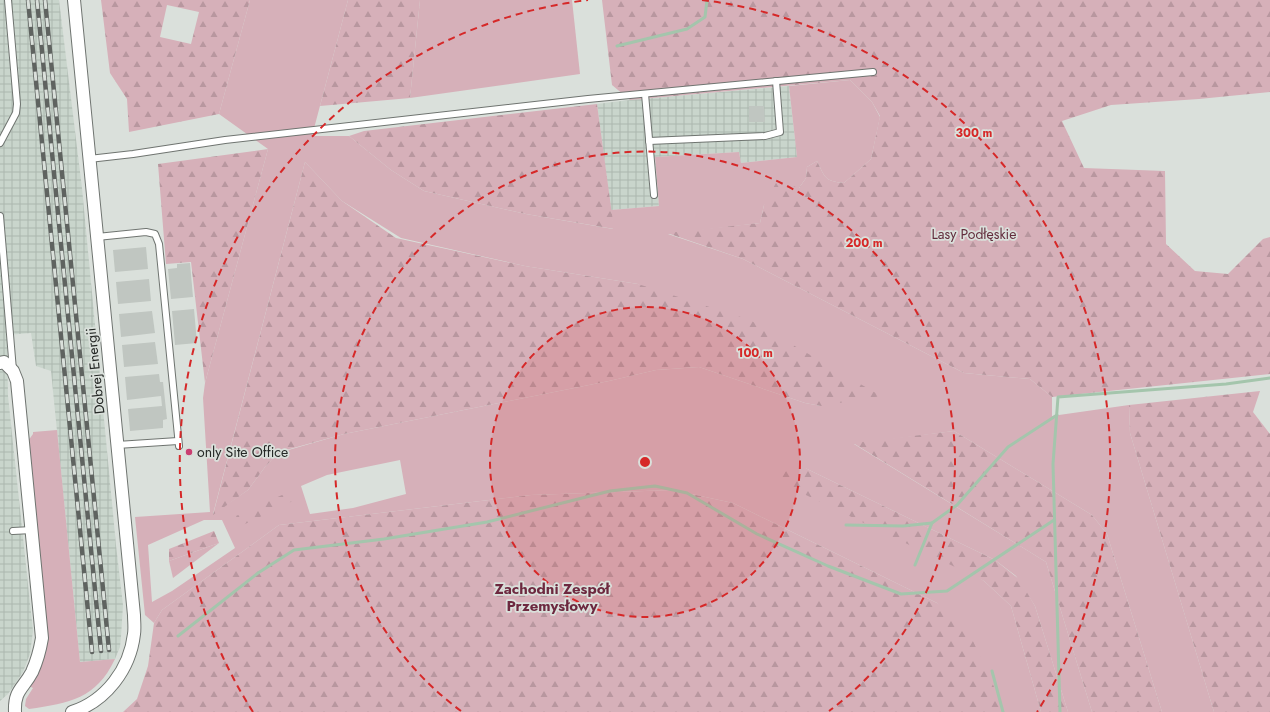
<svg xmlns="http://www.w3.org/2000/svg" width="1270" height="712" font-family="Jost,sans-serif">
<defs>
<pattern id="industrial-grid" width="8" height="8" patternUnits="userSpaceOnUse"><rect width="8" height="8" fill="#c9d5cc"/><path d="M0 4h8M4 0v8" fill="none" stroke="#acb7af"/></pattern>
<pattern id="forest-firs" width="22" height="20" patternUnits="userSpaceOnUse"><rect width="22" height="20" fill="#d6b0b9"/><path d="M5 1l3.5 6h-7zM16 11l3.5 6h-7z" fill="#b8979f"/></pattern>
</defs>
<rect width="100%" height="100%" fill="#dae0db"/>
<g fill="url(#industrial-grid)">
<polygon points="0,0 59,0 82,188 116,545 123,605 121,637 120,647 115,659 80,662 51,371 36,366 31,333 7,335 8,396 33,631 30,654 23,672 8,694 0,701"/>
<polygon points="789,86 797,157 741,163 739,152 655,157 659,206 611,210 597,104 630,100"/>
</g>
<g fill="#d6b0b9" fill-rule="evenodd">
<path d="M250,0H348L312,136H349L391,170L424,191L526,214L613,229L611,210L659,206L655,157L739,152L741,163L797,157L789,86L850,80L872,102L880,117L871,159L844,183C824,181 825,177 817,161L807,167L806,178L799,188L764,205L760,223L668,234L743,259L964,373L1030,379L1052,397V416L1129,405L1130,433L1214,712H1162L1107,534L1092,515L954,431L854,444L1046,562L1092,712H1068L1035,606L1016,576L995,560L805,468L984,581L1011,606L1041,712H1004L1000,700L937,603L733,503L673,490L531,495L279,525L162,610L154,623L145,615L135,517L210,512L203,398L205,383L268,149L219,114ZM305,162L342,201L401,238L525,266L638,284L821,406L805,403L699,367L656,370L609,381L344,434L278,453L265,467L248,490L213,514ZM400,460L406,494L353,508L310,514L301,486L327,475ZM204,520H222L235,548L172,591L152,602L148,545Z"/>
<polygon points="420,0 572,0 580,74 410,98"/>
<path d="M57,430L80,662L115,659C96,699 70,703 29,709L25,706L26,699L33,688L29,686L38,672L28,441L33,434V432Z"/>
<polygon points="219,543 173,578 169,561"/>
</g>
<g fill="url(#forest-firs)" fill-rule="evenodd">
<path d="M101,0H250L219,114L129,132L127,99L110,73ZM167,5L199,12L191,44L160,37Z"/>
<polygon points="348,0 420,0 410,98 320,106"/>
<path d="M602,0H1270V92L1199,99L1111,105L1062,121L1084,168L1165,171L1166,244L1195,271L1228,274L1263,239L1270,237V374L1052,397L1030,379L964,373L743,259L667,233L760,223L764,205L777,181L799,188L806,178L807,167L817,161C825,177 824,181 844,183L871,159L880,116L872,102L850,80L630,100L612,85Z"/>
<polygon points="597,104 614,229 526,214 424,191 391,170 349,136 364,131"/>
<polygon points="268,149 205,383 191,262 166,264 158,164"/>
<polygon points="305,162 342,201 396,238 525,266 638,284 750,320 881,396 821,406 805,403 699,367 656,370 609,381 344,434 279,452 265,467 248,490 213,515"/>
<polygon points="1260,391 1253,412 1270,434 1270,712 1214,712 1130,433 1129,405"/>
<polygon points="954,431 1092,515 1107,534 1162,712 1092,712 1046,562 853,443"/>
<polygon points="805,468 995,560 1019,579 1035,606 1068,712 1041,712 1011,606 984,581 779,482 787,469"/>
<polygon points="293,490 297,499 241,526 236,516"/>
<polygon points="673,490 733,503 937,603 968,630 1000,700 1004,712 123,712 137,699 148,666 154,623 162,610 279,525 531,495"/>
<polygon points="214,531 219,543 169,561 169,549"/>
</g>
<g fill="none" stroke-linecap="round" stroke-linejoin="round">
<g stroke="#a4c5ac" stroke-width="3">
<polyline points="617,46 687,29 705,17 707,0"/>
<polyline points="846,525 903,526 932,523"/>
<polyline points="915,565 932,523 957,505 1008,447 1057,415"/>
<polyline points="178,636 258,573 294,550 384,539 487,522 610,491 655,486 687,493 757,534 828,566 901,594 947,591 1054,520"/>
<polyline points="992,671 1003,712"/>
<polyline points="1060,712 1053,464 1058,397 1226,384 1270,378"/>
</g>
</g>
<g fill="#c0c6c1">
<polygon points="749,106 764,106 765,122 749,122"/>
<polygon points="146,247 148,269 115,272 113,250"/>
<polygon points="190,263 193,297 171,299 168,269 177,268 177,264"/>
<polygon points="149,279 151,301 118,304 116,282"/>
<polygon points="194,309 197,343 175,345 172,311"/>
<polygon points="152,311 155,333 121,337 119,314"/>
<polygon points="155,342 158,364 124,367 122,345"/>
<polygon points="159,374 160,382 163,382 167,419 163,420 163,428 130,431 128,409 162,406 161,396 127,400 125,377"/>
</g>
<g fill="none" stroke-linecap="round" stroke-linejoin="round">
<g stroke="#6f7470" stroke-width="8">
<g id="service">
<polyline points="645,94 654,195"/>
<polyline points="649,141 765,136 780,132 776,81"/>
<polyline points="0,143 16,113 17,104 8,0"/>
<polyline points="89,159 133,154 225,140 588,99 873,72"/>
<polyline points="0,216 13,370"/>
<polyline points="97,237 146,232 155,234 159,244 179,446"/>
<polyline points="117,445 178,441"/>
<polyline points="13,531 32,530"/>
</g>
</g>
<g stroke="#6f7470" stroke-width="14">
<g id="minor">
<path d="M0,363L4,362L13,371L17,381L42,638C40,650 37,661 32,672C23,689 14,690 15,712"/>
<path d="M72,712C106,701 130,669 134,634C135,628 134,621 134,615L74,0"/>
</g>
</g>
<use href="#service" stroke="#fff" stroke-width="6"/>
<use href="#minor" stroke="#fff" stroke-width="12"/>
<g stroke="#5f6360" stroke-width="4.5">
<g id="rail">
<polyline points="28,0 92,652"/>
<polyline points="37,0 101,651"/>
<polyline points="45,0 109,650"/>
</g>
</g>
<use href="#rail" stroke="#dae0db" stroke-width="3" stroke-dasharray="9" stroke-linecap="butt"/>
</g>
<circle cx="645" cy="462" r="155" fill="#d62828" fill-opacity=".12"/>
<g fill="none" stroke="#d62828" stroke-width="2" stroke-dasharray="7 5">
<circle cx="645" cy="462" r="155"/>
<path d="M461 711A310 310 0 1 1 829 711"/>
<path d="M253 712A465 465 0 0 1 588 0M702 0A465 465 0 0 1 1037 712"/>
</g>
<circle fill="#ca3e71" stroke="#dae0db" stroke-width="1.5" cx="189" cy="452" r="4"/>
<g text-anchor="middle" stroke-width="3.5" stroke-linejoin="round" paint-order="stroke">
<g font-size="14" fill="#632d3d" stroke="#dae0db">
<text x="974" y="239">Lasy Podłęskie</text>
</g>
<g font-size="14" fill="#242725" stroke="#dae0db">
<text transform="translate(95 371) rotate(-96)" y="5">Dobrej Energii</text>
</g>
<g font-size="14" fill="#242725" stroke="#dae0db" text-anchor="start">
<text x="197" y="457">only Site Office</text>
</g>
<g font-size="15" font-weight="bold" fill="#6d283f" stroke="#dae0db">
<text x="552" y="594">Zachodni Zespół<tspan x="552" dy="17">Przemysłowy</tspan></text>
</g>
</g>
<circle cx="645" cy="462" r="6" fill="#d62828" stroke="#dae0db" stroke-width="2"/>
<g font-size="12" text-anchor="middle" font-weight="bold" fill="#d62828" stroke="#dae0db" stroke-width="3.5" stroke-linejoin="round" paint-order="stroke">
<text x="974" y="137">300 m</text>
<text x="864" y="247">200 m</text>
<text x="755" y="357">100 m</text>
</g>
</svg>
